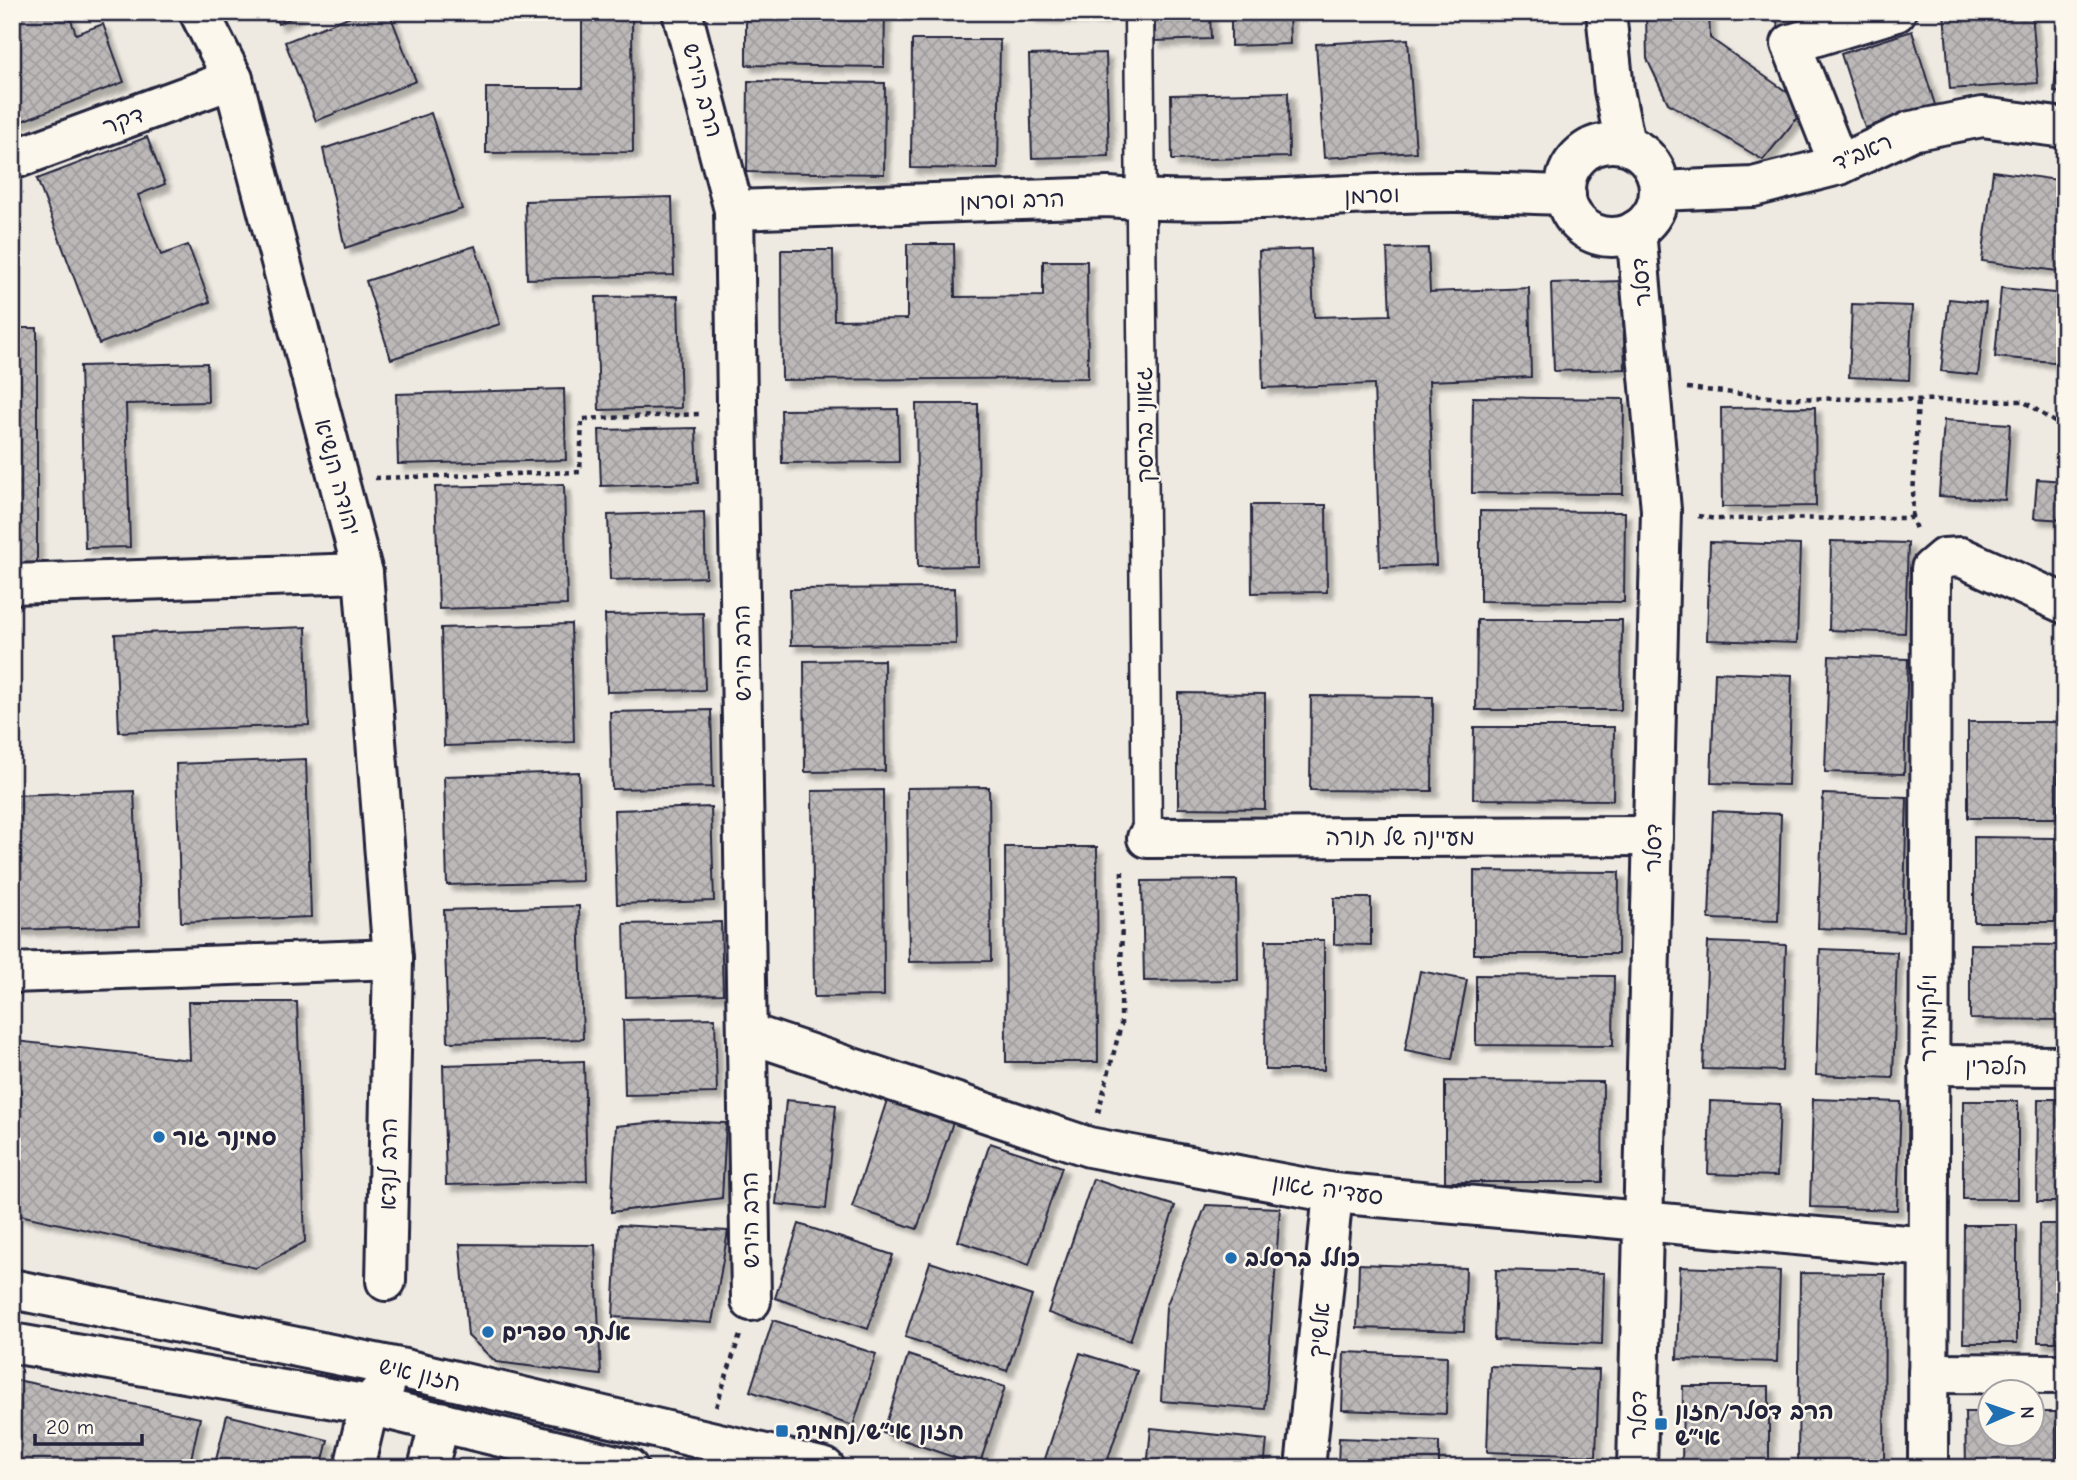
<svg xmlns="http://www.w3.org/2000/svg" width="2077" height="1480" font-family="'Comic Neue','Playpen Sans Hebrew',sans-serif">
<defs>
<pattern id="building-cross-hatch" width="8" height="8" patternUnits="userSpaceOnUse" patternTransform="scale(1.75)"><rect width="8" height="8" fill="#bcb8b8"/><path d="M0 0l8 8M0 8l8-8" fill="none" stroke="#a19e9f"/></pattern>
<filter id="shadow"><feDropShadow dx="6" dy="6" stdDeviation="2" flood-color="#0004"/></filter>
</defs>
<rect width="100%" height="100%" fill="#eeeae2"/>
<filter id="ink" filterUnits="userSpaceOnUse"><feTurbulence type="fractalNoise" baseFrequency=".0143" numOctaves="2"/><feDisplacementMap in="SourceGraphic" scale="14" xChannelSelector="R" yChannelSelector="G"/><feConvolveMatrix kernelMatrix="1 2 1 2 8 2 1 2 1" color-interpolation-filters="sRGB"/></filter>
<g filter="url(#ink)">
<g fill="url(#building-cross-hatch)" stroke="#22223b" stroke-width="2" filter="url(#shadow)">
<polygon points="12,12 68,12 76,34 103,24 124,82 14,124"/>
<polygon points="273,12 303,12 278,24"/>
<polygon points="361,12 389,12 416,81 316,121 285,42"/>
<polygon points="582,12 632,12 633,152 486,153 486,88 582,88"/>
<polygon points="746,12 885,12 884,67 746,65"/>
<polygon points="1031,12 1102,12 1102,17 1031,16"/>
<polygon points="1155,12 1210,12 1211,39 1155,41"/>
<polygon points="1231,12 1289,12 1290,44 1231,46"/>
<polygon points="1646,12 1709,12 1710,38 1807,106 1763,160 1668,103 1647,59"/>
<polygon points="1774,12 1833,12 1779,29"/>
<polygon points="1944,12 2032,12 2038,83 1950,89"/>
<polygon points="2061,12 2065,12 2065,93 2054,92"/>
<polygon points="1912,31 1935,105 1865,128 1841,54"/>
<polygon points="1408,39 1416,152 1324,158 1316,44"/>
<polygon points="912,40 1000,40 998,169 911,168"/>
<polygon points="1106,53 1109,156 1032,158 1029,55"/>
<polygon points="748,81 885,83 884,174 747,172"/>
<polygon points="1288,92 1289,157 1172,160 1171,95"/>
<polygon points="431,113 462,209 345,248 323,149"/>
<polygon points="147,137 165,184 138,195 161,255 188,245 210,302 99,344 37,179"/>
<polygon points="1993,171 2065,181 2065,272 1982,261"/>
<polygon points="672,197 674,275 527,279 525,201"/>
<polygon points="907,244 954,244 955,297 1043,296 1043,261 1087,261 1088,378 782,380 781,250 833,250 834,320 907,319"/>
<polygon points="475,246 500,324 391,359 366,281"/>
<polygon points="1428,248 1430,292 1529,288 1531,377 1429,381 1436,565 1380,567 1374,384 1263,388 1259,251 1311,249 1314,317 1390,315 1387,249"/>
<polygon points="1622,281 1625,369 1554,371 1551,283"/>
<polygon points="2001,288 2065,294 2065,363 1995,357"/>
<polygon points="678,296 681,408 599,410 596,297"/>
<polygon points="1949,299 1986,303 1978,375 1941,371"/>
<polygon points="1852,304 1912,306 1909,380 1849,377"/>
<rect x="12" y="328" width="25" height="243"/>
<polygon points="207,363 208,402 126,404 130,547 85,548 80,366"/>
<polygon points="564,389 566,460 398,464 396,394"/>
<polygon points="1473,397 1624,399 1623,494 1472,493"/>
<polygon points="916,404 978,404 979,566 918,567"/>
<polygon points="1815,407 1816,506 1722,507 1721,408"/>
<polygon points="898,409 899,462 782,463 781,410"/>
<polygon points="1944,420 2010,424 2005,500 1939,496"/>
<polygon points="696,428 698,483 601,486 599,430"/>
<polygon points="2037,479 2065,481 2065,543 2064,520 2034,518"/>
<polygon points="564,484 567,605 439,609 435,487"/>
<polygon points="1251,505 1326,505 1327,592 1252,593"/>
<polygon points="1480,511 1625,512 1624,602 1480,601"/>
<polygon points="704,512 706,577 610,580 608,515"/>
<polygon points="1831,541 1908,543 1905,633 1829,630"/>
<polygon points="1710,542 1800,545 1797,643 1707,640"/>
<polygon points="955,588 956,644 791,645 790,589"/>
<polygon points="703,613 705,690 607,692 605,615"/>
<polygon points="1477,620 1622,620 1621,710 1476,710"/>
<polygon points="571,624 574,742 444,746 441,628"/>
<polygon points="306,627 309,725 119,732 115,634"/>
<polygon points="1829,656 1908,659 1904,774 1825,772"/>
<polygon points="884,660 885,771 805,772 804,661"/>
<polygon points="1715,672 1792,675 1788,785 1711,783"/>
<polygon points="1178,693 1265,694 1265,809 1178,808"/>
<polygon points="1311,696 1433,697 1432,791 1310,790"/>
<polygon points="711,710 713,787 612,789 610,712"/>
<polygon points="1968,722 2058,722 2057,818 1968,818"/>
<polygon points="1474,727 1614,727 1613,800 1473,799"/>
<polygon points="306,759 311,917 181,922 176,764"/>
<polygon points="579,772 582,881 447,885 444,776"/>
<polygon points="989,787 991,961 909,962 907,788"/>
<polygon points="883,790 884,996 814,997 812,791"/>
<polygon points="134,791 140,926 12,930 12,795"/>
<polygon points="1823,794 1907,797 1903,932 1818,928"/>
<polygon points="711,807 714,901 617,904 614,810"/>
<polygon points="1713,811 1781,814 1778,921 1709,919"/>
<polygon points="1974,837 2055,838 2055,922 1974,922"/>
<polygon points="1005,847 1097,847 1098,1062 1006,1062"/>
<polygon points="1474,871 1619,872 1618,954 1474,954"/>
<polygon points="1237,880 1238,980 1144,981 1142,881"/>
<polygon points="1334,898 1371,898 1371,945 1334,944"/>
<polygon points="579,906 583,1039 448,1042 444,910"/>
<polygon points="721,922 723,994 626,997 624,924"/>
<polygon points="1266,940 1324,940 1324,1070 1265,1070"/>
<polygon points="1708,942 1786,945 1782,1071 1703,1069"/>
<polygon points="1970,944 2060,945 2060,1020 1970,1019"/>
<polygon points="1820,949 1897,952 1893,1078 1816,1075"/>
<polygon points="1420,971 1467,980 1452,1059 1405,1050"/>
<polygon points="1476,975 1614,976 1613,1046 1476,1045"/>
<polygon points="188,1002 297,1002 305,1242 256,1268 15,1214 16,1041 190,1060"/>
<polygon points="715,1018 717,1093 625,1095 623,1020"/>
<polygon points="584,1061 587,1181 446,1185 443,1065"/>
<polygon points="1445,1081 1603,1082 1602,1182 1445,1182"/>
<polygon points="1813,1099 1901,1102 1897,1210 1810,1207"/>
<polygon points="2038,1099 2065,1099 2065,1202 2037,1202"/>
<polygon points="786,1100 836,1105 826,1209 776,1204"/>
<polygon points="887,1100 953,1122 917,1229 852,1207"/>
<polygon points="1710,1101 1780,1104 1777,1176 1708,1174"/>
<rect x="1963" y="1101" width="55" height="98"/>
<polygon points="668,1121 726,1123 722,1198 611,1212 616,1126"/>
<polygon points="990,1143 1062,1167 1029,1265 958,1241"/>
<polygon points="1093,1179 1175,1206 1130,1341 1048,1313"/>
<polygon points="1206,1205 1280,1208 1265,1409 1161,1401 1166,1307"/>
<polygon points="799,1224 893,1255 868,1329 775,1298"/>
<polygon points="2039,1224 2065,1224 2065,1342 2038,1342"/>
<polygon points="618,1225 728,1231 712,1323 613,1317"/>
<polygon points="1964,1225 2017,1225 2017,1343 1963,1343"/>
<polygon points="460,1244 595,1245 601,1375 496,1362 468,1336"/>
<polygon points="930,1262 1032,1296 1007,1371 905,1337"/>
<polygon points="1359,1264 1466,1268 1464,1331 1357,1328"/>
<polygon points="1680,1267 1780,1271 1777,1362 1677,1359"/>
<polygon points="1496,1270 1604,1273 1602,1344 1494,1340"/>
<polygon points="1800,1273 1885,1274 1884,1468 1798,1468"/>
<polygon points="773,1320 876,1354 853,1426 750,1391"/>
<polygon points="1344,1352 1447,1356 1446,1414 1342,1410"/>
<polygon points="1080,1353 1137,1371 1105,1468 1042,1468"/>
<polygon points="908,1355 1005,1387 979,1466 883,1433"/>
<polygon points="1490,1366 1599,1370 1596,1456 1487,1452"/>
<polygon points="12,1379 200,1418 189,1468 12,1468"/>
<polygon points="1683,1386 1769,1386 1769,1468 1682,1468"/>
<polygon points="1965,1412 1990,1412 1990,1434 2032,1434 2032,1412 2058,1412 2058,1468 1966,1468"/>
<polygon points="227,1415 328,1440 321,1468 214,1468"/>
<polygon points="1151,1428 1267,1440 1264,1468 1147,1468"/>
<polygon points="1339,1438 1439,1442 1439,1468 1338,1468"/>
<polygon points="485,1461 515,1468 483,1468"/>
</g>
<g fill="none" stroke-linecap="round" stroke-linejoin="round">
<g stroke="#22223b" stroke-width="33">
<polyline id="pedestrian" points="1139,12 1147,838"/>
</g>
<g stroke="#22223b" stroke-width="44">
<g id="minor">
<polyline points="682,12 734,210 751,1301"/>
<polyline points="1606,12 1614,90 1625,144"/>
<circle cx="1612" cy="190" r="47"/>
<polyline points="12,160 233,79"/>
<polyline points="1839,165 1791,44 1896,12"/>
<polyline points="1659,191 1753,187 1839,165 1911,131 1982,117 2065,128"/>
<path d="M734,210L1108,197C1223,207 1339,192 1454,192C1492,192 1529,194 1566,195"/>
<polyline points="1636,230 1661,510 1637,1468"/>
<polyline points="12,584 363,573"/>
<polyline points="1147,838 1653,836"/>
<polyline points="12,973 393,959"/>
<polyline points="748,1033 1089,1147 1333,1193 1928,1247"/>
<polyline points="1928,1065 2065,1066"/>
<polyline points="1928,1373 2065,1374"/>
<polyline points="1305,1468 1333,1193"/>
<polyline points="1928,1468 1931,569 1944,558 1961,557 2065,604"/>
</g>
</g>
<g stroke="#22223b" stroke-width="44">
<g id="tertiary">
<polyline points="199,12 233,79 363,573 393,959 386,1281"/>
<polyline points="12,1289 400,1368 825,1468"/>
<polyline points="12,1343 369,1405 628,1468"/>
<polyline points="354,1468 369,1405 385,1386"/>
<polyline points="428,1468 440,1421"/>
</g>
</g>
<g stroke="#22223b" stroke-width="4.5" stroke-dasharray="5 5" stroke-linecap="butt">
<polyline points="1687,388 1779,398 2023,401 2065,429"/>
<polyline points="375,478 580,472 582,419 701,414"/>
<polyline points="1698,516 1716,519 1912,518 1917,532"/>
<polyline points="1912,517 1918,399"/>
<polyline points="1098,1113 1121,1025 1122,866"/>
<polyline points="716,1407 740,1335"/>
</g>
<use href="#pedestrian" stroke="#fbf7ec" stroke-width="28"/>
<use href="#minor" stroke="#fbf7ec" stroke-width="38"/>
<use href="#tertiary" stroke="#fbf7ec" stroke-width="38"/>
</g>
</g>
<g fill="#1f6fb2" stroke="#fbf7ec" stroke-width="2.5">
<circle cx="159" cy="1137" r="7"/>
<circle cx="1231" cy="1258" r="7"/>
<circle cx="488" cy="1332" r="7"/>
<rect x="1654" y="1417" width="14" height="14" rx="3.5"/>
<rect x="775" y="1424" width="14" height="14" rx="3.5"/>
</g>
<g text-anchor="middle" stroke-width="5" stroke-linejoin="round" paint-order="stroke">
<g font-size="23" fill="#22223b" stroke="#fbf7ec">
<text transform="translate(703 90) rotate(75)" y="8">הרב הירש</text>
<text transform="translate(123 120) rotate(-20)" y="8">דקר</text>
<text transform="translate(1862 152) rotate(-23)" y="8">ראב"ד</text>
<text transform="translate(1372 195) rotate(-2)" y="8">וסרמן</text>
<text transform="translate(1012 200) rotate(-2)" y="8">הרב וסרמן</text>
<text transform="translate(1641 282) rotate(-95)" y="8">דסלר</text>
<text transform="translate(1144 425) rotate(-91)" y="8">גאוני בריסק</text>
<text transform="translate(338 477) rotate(75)" y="8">יהודה הנשיא</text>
<text transform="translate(742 653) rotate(-91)" y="8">הרב הירש</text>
<text x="1400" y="845">מעיינה של תורה</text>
<text transform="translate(1653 848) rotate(-89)" y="8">דסלר</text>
<text transform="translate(1928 1018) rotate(-90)" y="8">וילקומירר</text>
<text x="1996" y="1074">הלפרין</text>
<text transform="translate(388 1164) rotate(-89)" y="8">הרב לנדא</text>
<text transform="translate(1328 1189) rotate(8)" y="8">סעדיה גאון</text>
<text transform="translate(750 1220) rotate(-91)" y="8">הרב הירש</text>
<text transform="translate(1319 1330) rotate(-84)" y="8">אלשיך</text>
<text transform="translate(420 1374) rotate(13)" y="8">חזון איש</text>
<text transform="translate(1638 1415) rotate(-89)" y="8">דסלר</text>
</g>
<g font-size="23" font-weight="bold" fill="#22223b" stroke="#fbf7ec" text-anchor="start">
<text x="173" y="1145">סמינר גור</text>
<text x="1245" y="1266">כולל ברסלב</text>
<text x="502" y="1340">אלתר ספרים</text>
<text x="1675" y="1419">הרב דסלר/חזון<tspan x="1675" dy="26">אי״ש</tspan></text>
<text x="796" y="1439">חזון אי״ש/נחמיה</text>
</g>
</g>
<rect width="2077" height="1480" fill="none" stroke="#fbf7ec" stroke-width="42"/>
<rect x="21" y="21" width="2035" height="1438" fill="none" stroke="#22223b" stroke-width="2.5" filter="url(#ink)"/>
<g transform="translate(2011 1413) rotate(88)"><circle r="33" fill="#fbf7ec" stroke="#a4a2a5" stroke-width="2"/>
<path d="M0-5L12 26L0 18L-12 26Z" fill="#1f6fb2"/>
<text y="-10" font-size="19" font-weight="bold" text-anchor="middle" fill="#22223b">N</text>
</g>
<path d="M35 1434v10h107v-10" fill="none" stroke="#22223b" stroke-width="3.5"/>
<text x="46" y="1434" font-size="21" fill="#22223b" stroke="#fbf7ec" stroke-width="5" paint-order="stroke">20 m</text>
</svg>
